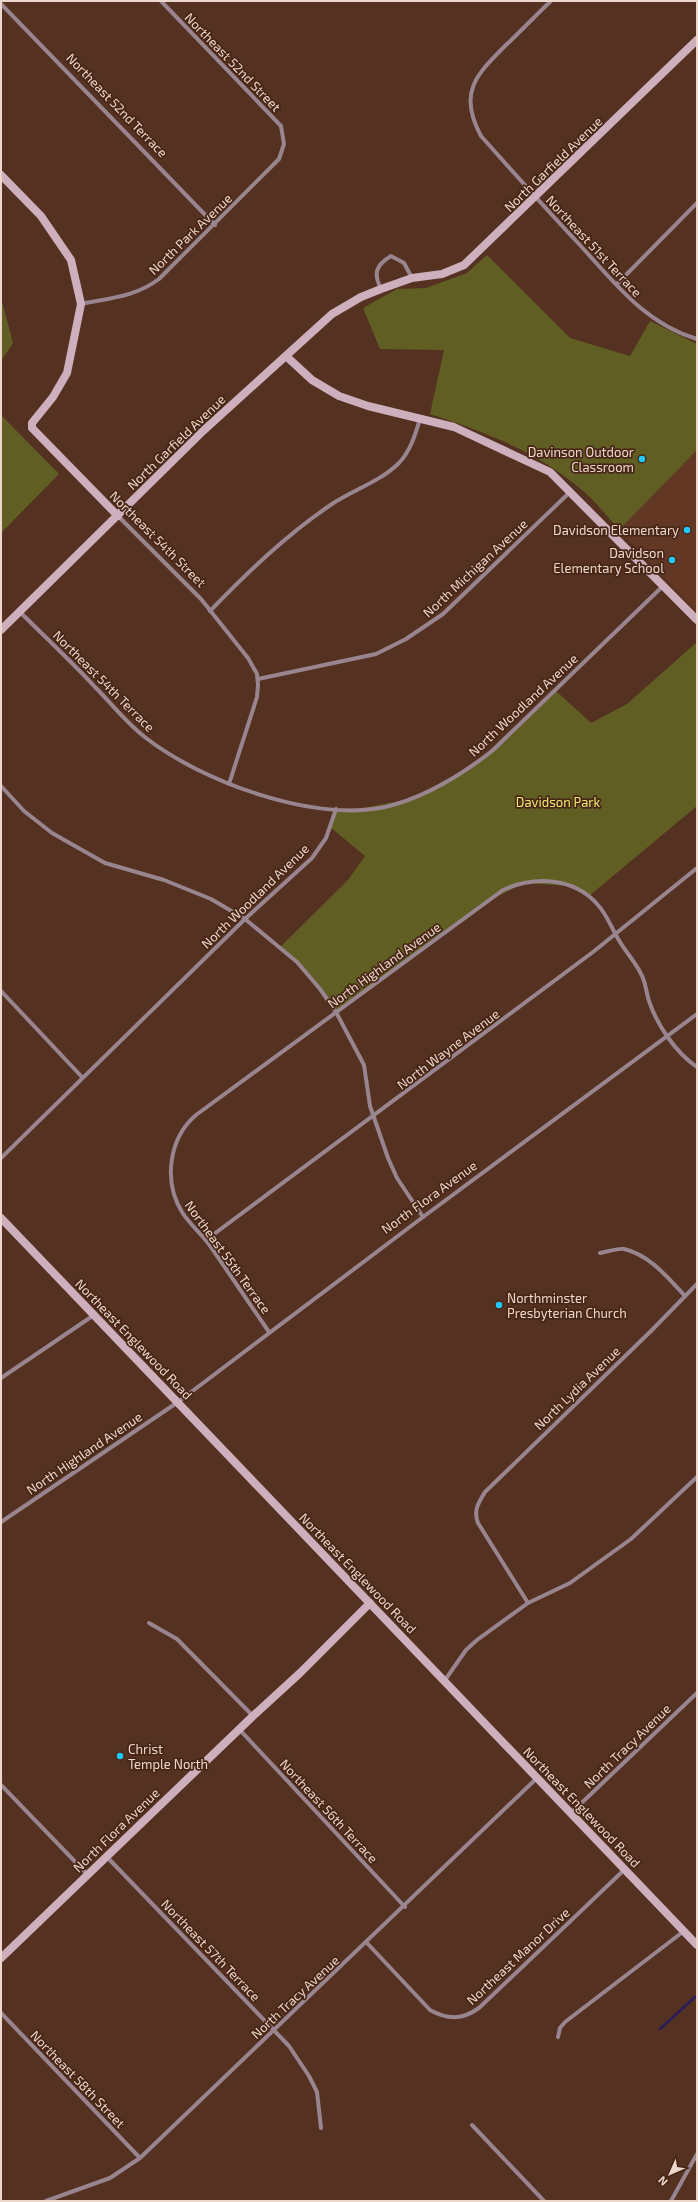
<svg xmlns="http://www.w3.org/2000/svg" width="698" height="2202" font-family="'Exo 2',sans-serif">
<rect width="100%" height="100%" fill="#543120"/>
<polygon fill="#623824" points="697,450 697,612 619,530"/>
<g fill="#615e23">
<path d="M487,255L570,338L630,356L650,321L697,344V450L619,530C606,515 593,498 577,486C532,449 484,432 430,414L444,350L380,349L363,308L397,289L426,288L467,273Z"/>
<polygon points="1,298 13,343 1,361"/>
<polygon points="1,415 59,474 1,533"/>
<polygon points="697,642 697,806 589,896 569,886 524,883 485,903 336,1012 308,973 280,947 348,880 365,856 330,827 336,809 363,808 410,799 475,764 555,690 591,723 627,704"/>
</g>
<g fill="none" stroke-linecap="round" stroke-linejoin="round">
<polyline stroke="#291d5e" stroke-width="2.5" points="660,2029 695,1997"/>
<g stroke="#98858f" stroke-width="4">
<path d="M551,1C536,15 522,30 507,44C477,74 457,92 481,136C513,172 545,208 579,244C614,282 645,324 697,339"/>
<polyline points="1,4 215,225"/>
<polyline points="617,284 697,203"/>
<path d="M381,289C373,273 376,265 391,256L404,263L412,278"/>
<path d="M81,304C110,298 135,297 159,279L279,159L284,144L281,126L161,1"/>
<polyline points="118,516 201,599 248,658 257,674 258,685 257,697 229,784"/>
<path d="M210,611C248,572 286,535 332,504C353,490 381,481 399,463C411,450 415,435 420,419"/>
<path d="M20,612C45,637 71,661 95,687C112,704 126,723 146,738C203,782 312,822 385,807C424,798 460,776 492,751L664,585"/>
<polyline points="258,679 376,654 406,639 443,614 570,492"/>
<polyline points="1,786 24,811 52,833 105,863 164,880 211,899 245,919 297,962 320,989 336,1012 364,1065 370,1106 388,1158 397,1178 423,1217"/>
<polyline points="1,991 82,1077"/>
<polyline points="1,1158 245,919 312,858 326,838 336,809"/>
<polyline points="206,1240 593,952 697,868"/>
<path d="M600,1253C606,1252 618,1248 624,1249C650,1255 668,1278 685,1296"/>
<path d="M269,1332C250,1304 230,1275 211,1247C202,1234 190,1225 182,1212C163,1181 169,1138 196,1115L503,890C534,876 574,877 598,905C608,916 612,930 620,942C627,954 640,967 644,981C646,987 647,995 649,1001C657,1025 676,1053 697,1067"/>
<polyline points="1,1378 94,1315"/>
<polyline points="1,1522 178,1402 423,1217 697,1014"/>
<path d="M528,1603L478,1523C473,1510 479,1502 485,1492L651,1331L697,1284"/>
<polyline points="149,1623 177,1639 253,1716"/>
<polyline points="445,1680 466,1650 477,1640 528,1603 570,1583 631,1539 697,1477"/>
<polyline points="239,1729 405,1907"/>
<polyline points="1,1785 87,1874"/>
<polyline points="571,1813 697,1693"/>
<polyline points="106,1856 289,2046 309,2076 317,2092 321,2128"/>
<path d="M367,1943L430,2010C448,2020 462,2020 479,2008L624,1870"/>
<polyline points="1,2013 140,2158"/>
<polyline points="558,2037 560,2028 565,2022 684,1931"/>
<polyline points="472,2125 544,2201"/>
<polyline points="46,2201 110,2178 140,2158 537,1778"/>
<polyline points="671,2201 697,2154"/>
</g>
<g stroke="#cdafbe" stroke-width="8">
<polyline points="1,175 41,216 71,260 81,304 67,373 53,397 32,423 32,428 118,516"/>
<polyline points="286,356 312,380 339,396 368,406 454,427 550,472 697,620"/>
<polyline points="1,630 203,431 332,314 361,297 381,289 412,278 442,274 464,265 697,40"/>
<polyline points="1,1218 697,1945"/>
<polyline points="1,1958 253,1716 300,1673 370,1603"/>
</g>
</g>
<g fill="#20c9fd" stroke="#482616" stroke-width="1.5">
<circle cx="642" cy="459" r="4"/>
<circle cx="687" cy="530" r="4"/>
<circle cx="672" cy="560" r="4"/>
<circle cx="499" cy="1305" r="4"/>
<circle cx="120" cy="1756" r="4"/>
</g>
<g text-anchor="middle" stroke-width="3.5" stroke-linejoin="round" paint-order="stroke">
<g font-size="13" fill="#edd6cc" stroke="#482616">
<text transform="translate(233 62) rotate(46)" y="5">Northeast 52nd Street</text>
<text transform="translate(117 105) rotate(46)" y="5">Northeast 52nd Terrace</text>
<text transform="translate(553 164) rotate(-44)" y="5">North Garfield Avenue</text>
<text transform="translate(190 234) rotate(-44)" y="5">North Park Avenue</text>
<text transform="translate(594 246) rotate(47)" y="5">Northeast 51st Terrace</text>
<text transform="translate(176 442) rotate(-44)" y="5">North Garfield Avenue</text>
<text transform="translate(158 539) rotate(45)" y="5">Northeast 54th Street</text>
<text transform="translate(475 568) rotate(-43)" y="5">North Michigan Avenue</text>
<text transform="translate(104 681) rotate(45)" y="5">Northeast 54th Terrace</text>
<text transform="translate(523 705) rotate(-43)" y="5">North Woodland Avenue</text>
<text transform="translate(255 896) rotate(-44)" y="5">North Woodland Avenue</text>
<text transform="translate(384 965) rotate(-36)" y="5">North Highland Avenue</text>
<text transform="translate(448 1049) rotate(-37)" y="5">North Wayne Avenue</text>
<text transform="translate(429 1197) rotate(-36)" y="5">North Flora Avenue</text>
<text transform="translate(228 1257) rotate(54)" y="5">Northeast 55th Terrace</text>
<text transform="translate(134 1339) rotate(46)" y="5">Northeast Englewood Road</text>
<text transform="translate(577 1388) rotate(-44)" y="5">North Lydia Avenue</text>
<text transform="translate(84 1453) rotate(-34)" y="5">North Highland Avenue</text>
<text transform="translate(358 1573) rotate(46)" y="5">Northeast Englewood Road</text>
<text transform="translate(627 1746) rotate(-44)" y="5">North Tracy Avenue</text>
<text transform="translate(582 1807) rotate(46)" y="5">Northeast Englewood Road</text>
<text transform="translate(329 1811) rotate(47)" y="5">Northeast 56th Terrace</text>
<text transform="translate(116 1830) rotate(-44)" y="5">North Flora Avenue</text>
<text transform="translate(211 1950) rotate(46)" y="5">Northeast 57th Terrace</text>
<text transform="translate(518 1956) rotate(-43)" y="5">Northeast Manor Drive</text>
<text transform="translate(295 1997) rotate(-43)" y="5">North Tracy Avenue</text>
<text transform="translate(78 2079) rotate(46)" y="5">Northeast 58th Street</text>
</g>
<g font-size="13" fill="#edd6cc" stroke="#482616" text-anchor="end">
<text x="634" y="457">Davinson Outdoor<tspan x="634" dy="15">Classroom</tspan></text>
<text x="679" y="535">Davidson Elementary</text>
<text x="664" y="558">Davidson<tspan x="664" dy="15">Elementary School</tspan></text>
<text x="507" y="1303" text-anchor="start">Northminster<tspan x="507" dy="15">Presbyterian Church</tspan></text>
<text x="128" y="1754" text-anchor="start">Christ<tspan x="128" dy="15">Temple North</tspan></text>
</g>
<g font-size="13" fill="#f0e972" stroke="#482616">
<text x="558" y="807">Davidson Park</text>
</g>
</g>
<rect width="698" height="2202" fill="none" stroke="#edd6cc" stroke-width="4"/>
<g transform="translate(670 2174) rotate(225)" stroke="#482616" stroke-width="3" paint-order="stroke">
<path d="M0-3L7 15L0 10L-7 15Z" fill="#edd6cc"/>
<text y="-6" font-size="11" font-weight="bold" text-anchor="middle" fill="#edd6cc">N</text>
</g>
</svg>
